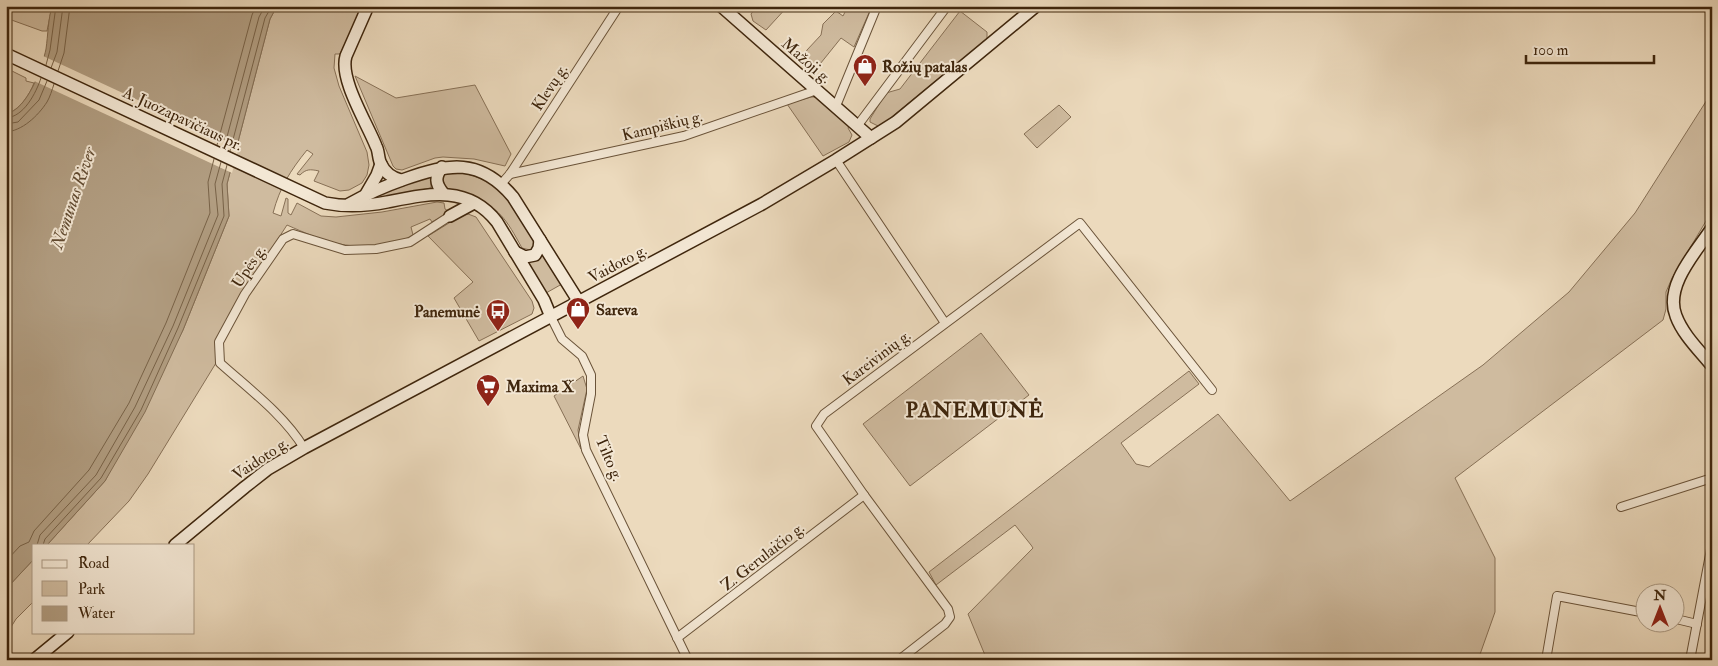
<svg xmlns="http://www.w3.org/2000/svg" width="1718" height="666" font-family="'IM FELL Double Pica',serif">
<rect width="100%" height="100%" fill="#ecdabd"/>
<filter id="stains"><feTurbulence type="fractalNoise" baseFrequency=".004" numOctaves="4"/><feColorMatrix values="0 0 0 0 .2 0 0 0 0 .09 0 0 0 0 .02 0 0 0 .5 -.17"/></filter>
<radialGradient id="worn" r=".72"><stop offset=".6" stop-color="#630" stop-opacity="0"/><stop offset="1" stop-color="#630" stop-opacity=".3"/></radialGradient>
<g fill="#cfbb9f" stroke="#877056">
<polygon points="6,6 52,6 47,31 42,31 6,18"/>
<path d="M277,6H363L340,54H335L334,68L339,86L367,152L369,165L367,175L362,183L349,190L340,191L314,181L319,171C310,169 306,169 300,175L297,174L313,154L307,150C290,171 280,187 273,213L281,216L286,198L288,199V213L291,215L297,203L321,216L336,217L382,212L437,202L444,203L445,209L448,211L445,215L432,222L430,219L411,227L413,235C403,241 395,242 384,244C346,251 321,240 287,225L245,290L218,340L216,363L148,474L129,501L87,545H47L105,481L183,330L229,216L227,184L270,19Z"/>
<polygon points="757,6 788,6 766,30 753,21 751,14"/>
<polygon points="848,6 872,6 854,47 841,38 816,69 803,59 807,50 821,35 823,24 836,11 843,16"/>
<polygon points="960,11 987,32 987,39 888,120 878,126 870,122 870,119 886,93 900,89"/>
<path d="M8,69L26,78V81L34,83C30,94 19,111 6,114V72Z"/>
<polygon points="355,76 396,98 475,85 511,154 505,166 474,159 443,157 435,158 402,170 396,169 393,166"/>
<polygon points="1712,92 1712,211 1672,278 1666,292 1666,309 1663,320 1455,478 1495,558 1495,612 1478,660 987,660 968,614 1033,548 1031,545 1015,525 936,585 929,572 1189,371 1199,384 1121,443 1136,464 1149,467 1218,414 1290,501 1483,365 1569,292 1635,213"/>
<polygon points="811,97 817,97 849,126 848,128 852,135 849,142 823,156 787,104"/>
<polygon points="1059,105 1071,117 1037,148 1024,134"/>
<path d="M447,172C486,172 505,192 523,223C528,231 535,238 534,247L530,250L522,248C506,219 500,208 469,195C461,191 451,191 443,186L442,177Z"/>
<polygon points="431,177 431,188 373,199 372,197 421,178"/>
<polygon points="468,214 476,217 532,301 534,308 532,314 479,341 454,298 473,282 428,236 462,215"/>
<polygon points="542,253 562,284 546,293 528,262 536,260"/>
<polygon points="981,333 1029,395 910,486 863,424"/>
<polygon points="583,376 587,389 578,430 581,449 554,396"/>
<polygon points="34,559 34,601 16,619 6,635 6,589"/>
</g>
<path fill="#b19d81" stroke="#836d53" d="M52,6H277L270,19L227,184L229,216L183,330L145,412L105,481L47,545H34V559L6,589V114C28,109 42,68 46,49C48,35 48,20 52,6Z"/>
<polygon fill="#ecdabd" points="41,55 239,147 232,173 32,80"/>
<g fill="none" stroke-linecap="round" stroke-linejoin="round">
<g stroke="#786247" stroke-width="1">
<polyline points="46,65 50,50 56,6"/>
<polyline points="51,68 57,52 63,6"/>
<polyline points="58,71 64,53 70,6"/>
<path d="M6,118C24,117 36,93 41,78"/>
<polyline points="6,124 18,122 39,100 47,81"/>
<path d="M6,132C22,131 38,116 47,102C50,97 52,90 54,84"/>
<polyline points="217,145 252,15 256,6"/>
<polyline points="224,148 259,17 265,6"/>
<polyline points="230,151 265,18 272,6"/>
<polyline points="37,545 40,535 96,475 135,407 173,326 218,215 215,184 221,162"/>
<polyline points="43,545 45,539 101,478 141,410 178,328 224,216 222,184 227,165"/>
<polyline points="6,561 20,546 29,542 34,531 89,470 129,403 166,323 210,213 208,182 214,159"/>
</g>
<g stroke="#6a5339" stroke-width="10">
<g id="street">
<polyline points="836,106 877,6"/>
<polyline points="858,125 947,6"/>
<polyline points="836,160 945,323"/>
<polyline points="510,174 684,136 817,90"/>
<polyline points="502,183 510,174 619,6"/>
<polyline points="551,317 562,339 582,356 591,375 591,394 583,435 586,450 688,660"/>
<path d="M304,448C284,415 249,389 220,363L219,342L245,294L283,239L293,234L345,250L376,249L410,242L450,216"/>
<polyline points="1621,507 1712,478"/>
<polyline points="1676,619 1697,624"/>
<polyline points="677,638 864,495"/>
<polyline points="899,660 945,624 950,617 948,609 864,495 816,426 824,414 1080,223 1212,390"/>
<polyline points="1546,660 1557,596 1646,613"/>
<polyline points="1690,660 1712,544"/>
</g>
</g>
<g stroke="#3f260d" stroke-width="14">
<g id="secondary">
<path d="M368,6L346,56C339,79 367,123 376,146C379,151 378,159 381,164C385,173 393,178 401,180"/>
<polyline points="721,6 871,138"/>
<path d="M6,54L325,203C345,207 367,206 387,202C427,194 468,184 497,222L544,300L551,317"/>
<path d="M442,167C435,177 435,183 443,193"/>
<polyline points="366,194 377,175 381,164"/>
<path d="M349,204C367,194 385,186 405,179C449,163 480,158 513,197L579,302"/>
<polyline points="450,216 474,203"/>
<path d="M1712,228C1696,252 1664,286 1676,316C1683,335 1700,351 1712,366"/>
<polyline points="515,252 525,257 535,255 539,248 540,240"/>
<polyline points="175,545 245,487 268,469 304,448 762,204 836,160 896,122 1036,6"/>
<polyline points="34,660 68,632"/>
</g>
</g>
<use href="#street" stroke="#f3e7d4" stroke-width="8"/>
<use href="#secondary" stroke="#f3e7d4" stroke-width="11"/>
</g>
<defs>
<g id="shop-pin" transform="scale(1.25)"><path d="M0 17L-7.5 6A9.5 9.5 0 1 1 7.5 6Z" fill="#8f2418" stroke="#f3e7d4"/><path d="M-5-2.5h2.3a2.7 3.5 0 0 1 5.4 0H5L5.5 6h-11ZM-1.5-2.5h3a1.5 2.3 0 0 0-3 0Z" fill="#fff"/></g>
<g id="bus-pin" transform="scale(1.25)"><path d="M0 17L-7.5 6A9.5 9.5 0 1 1 7.5 6Z" fill="#8f2418" stroke="#f3e7d4"/><path d="M-5-6H5V4H4V6H2V4H-2V6H-4V4H-5ZM-3.5-4V0h7V-4ZM-3.5 1.2v1.5H-2V1.2ZM2 1.2v1.5H3.5V1.2Z" fill="#fff"/></g>
<g id="supermarket-pin" transform="scale(1.25)"><path d="M0 17L-7.5 6A9.5 9.5 0 1 1 7.5 6Z" fill="#8f2418" stroke="#f3e7d4"/><path d="M-6-5.5h2.5l.6 2H6L4.5 2H-2.5L-4.4-4H-6ZM-1.5 3.2a1.3 1.3 0 1 0 .1 0ZM3 3.2a1.3 1.3 0 1 0 .1 0Z" fill="#fff"/></g>
</defs>
<g fill-rule="evenodd">
<use href="#shop-pin" x="865" y="66"/>
<use href="#shop-pin" x="578" y="309"/>
<use href="#bus-pin" x="498" y="311"/>
<use href="#supermarket-pin" x="488" y="386"/>
</g>
<g text-anchor="middle" stroke-width="4" stroke-linejoin="round" paint-order="stroke">
<g font-size="16" fill="#3f260d" stroke="#f3e7d4">
<text transform="translate(807 60) rotate(41)" y="6">Mažoji g.</text>
<text transform="translate(549 87) rotate(-57)" y="6">Klevų g.</text>
<text transform="translate(183 118) rotate(25)" y="6">A. Juozapavičiaus pr.</text>
<text transform="translate(662 125) rotate(-14)" y="6">Kampiškių g.</text>
<text transform="translate(617 263) rotate(-28)" y="6">Vaidoto g.</text>
<text transform="translate(248 266) rotate(-56)" y="6">Upės g.</text>
<text transform="translate(876 357) rotate(-37)" y="6">Kareivinių g.</text>
<text transform="translate(260 458) rotate(-34)" y="6">Vaidoto g.</text>
<text transform="translate(610 458) rotate(67)" y="6">Tilto g.</text>
<text transform="translate(762 556) rotate(-38)" y="6">Z. Gerulaičio g.</text>
</g>
<g font-size="16" font-weight="bold" fill="#3f260d" stroke="#f3e7d4" text-anchor="start">
<text x="882" y="72">Rožių patalas</text>
<text x="596" y="315">Sareva</text>
<text x="480" y="317" text-anchor="end">Panemunė</text>
<text x="506" y="392">Maxima X</text>
</g>
<g font-size="18" font-style="italic" fill="#614a30" stroke="#f3e7d4">
<text transform="translate(73 198) rotate(-71)" y="6">Nemunas River</text>
</g>
<g font-size="21" font-weight="bold" letter-spacing="1" fill="#3f260d" stroke="#f3e7d4">
<text x="975" y="417">PANEMUNĖ</text>
</g>
</g>
<rect width="1718" height="666" fill="none" stroke="#ecdabd" stroke-width="25"/>
<rect x="8" y="8" width="1703" height="651" fill="none" stroke="#3f260d" stroke-width="2.5"/>
<rect x="12" y="12" width="1693" height="641" fill="none" stroke="#3f260d"/>
<rect x="32" y="544" width="162" height="90" fill="#f3e7d4" stroke="#ab9a84"/>
<rect x="42" y="560" width="25" height="8" fill="#f3e7d4" stroke="#ab9a84"/>
<text x="78" y="568" font-size="15" fill="#3f260d">Road</text>
<rect x="42" y="581" width="25" height="15" fill="#cfbb9f" stroke="#ab9a84"/>
<text x="78" y="594" font-size="15" fill="#3f260d">Park</text>
<rect x="42" y="606" width="25" height="15" fill="#b19d81" stroke="#ab9a84"/>
<text x="78" y="618" font-size="15" fill="#3f260d">Water</text>
<g transform="translate(1660 608)"><circle r="24" fill="#f3e7d4" stroke="#ab9a84"/>
<path d="M0-4L9 19L0 12L-9 19Z" fill="#8f2418"/>
<text y="-8" font-size="14" font-weight="bold" text-anchor="middle" fill="#3f260d">N</text>
</g>
<path d="M1526 55v8h128v-8" fill="none" stroke="#3f260d" stroke-width="2.5"/>
<text x="1533" y="55" font-size="15" fill="#3f260d" stroke="#f3e7d4" stroke-width="4" paint-order="stroke">100 m</text>
<rect width="100%" height="100%" filter="url(#stains)"/>
<rect width="100%" height="100%" fill="url(#worn)"/>
</svg>
